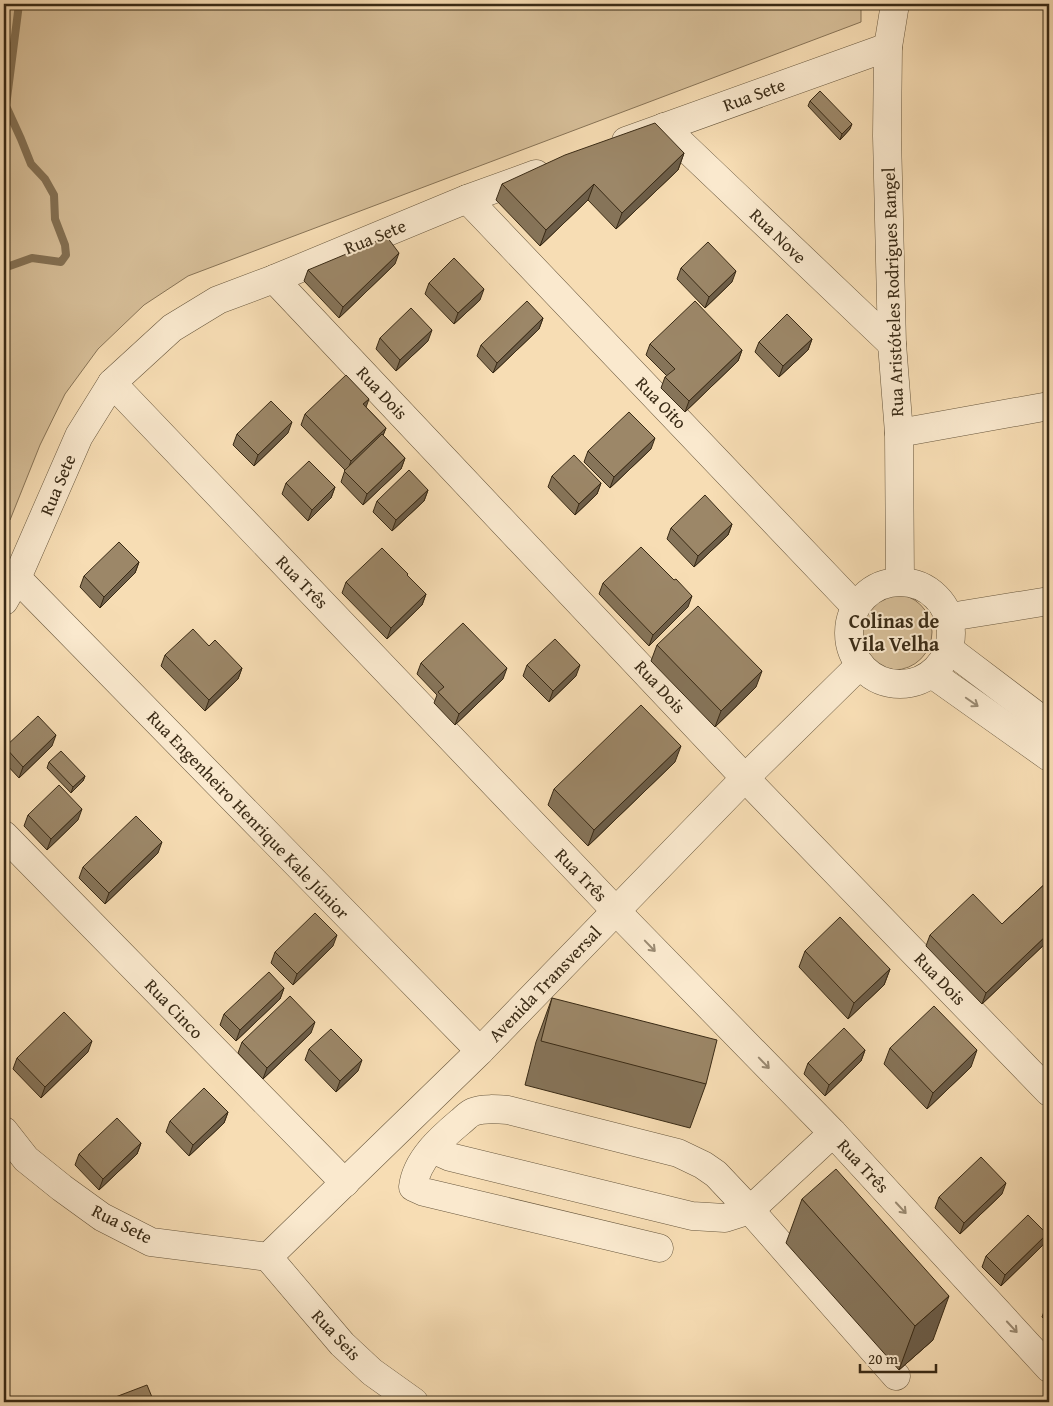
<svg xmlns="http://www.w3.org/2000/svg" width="1053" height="1406" font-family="'Gentium Book Plus',serif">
<rect width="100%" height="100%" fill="#f7ddb4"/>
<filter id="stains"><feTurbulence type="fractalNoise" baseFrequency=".004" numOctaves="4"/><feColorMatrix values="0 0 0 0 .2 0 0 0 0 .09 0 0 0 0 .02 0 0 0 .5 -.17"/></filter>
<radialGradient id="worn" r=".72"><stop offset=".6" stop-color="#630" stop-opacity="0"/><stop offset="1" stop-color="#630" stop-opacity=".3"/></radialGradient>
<g fill="#d7bf99" stroke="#887457">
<polygon points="4,4 861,4 861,22 188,276 144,305 98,349 65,394 40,445 10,520 4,524"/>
<circle cx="894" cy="632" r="38"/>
</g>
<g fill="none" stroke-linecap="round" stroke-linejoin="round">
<polyline stroke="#847154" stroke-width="8" points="4,268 32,258 61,262 66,255 65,245 55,219 54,195 45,179 31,164 21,139 6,106 19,4"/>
<g stroke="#68573d" stroke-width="29">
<g id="minor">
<polyline points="895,4 888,47 887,136 892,344 899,433 900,581"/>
<polyline points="664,127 892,344"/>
<polyline points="626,141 888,47"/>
<polyline points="467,199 855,606"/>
<polyline points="274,279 745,778 1049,1092"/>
<polyline points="112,383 616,911 833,1133 1049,1368"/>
<polyline points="899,433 1049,406"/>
<polyline points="4,577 17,578 480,1051"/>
<circle cx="900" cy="633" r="51"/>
<polyline points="4,601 17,578 79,436 112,383 172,328 218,300 274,279 467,199 536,174"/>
<polyline points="950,617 1049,601"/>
<polyline points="950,650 1049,725"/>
<polyline points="932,674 1049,757"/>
<polyline points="4,835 345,1183"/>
<polyline points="4,1131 26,1159 62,1188 102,1217 151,1242 268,1257"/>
<polyline points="432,1149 450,1157 692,1216 725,1218 750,1210 833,1133"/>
<path d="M659,1248L424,1192L413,1187C416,1160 441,1138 460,1122C464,1119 468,1114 473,1112C483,1108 496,1109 508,1110L678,1153L703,1165L716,1174L750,1210L896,1376"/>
<polyline points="268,1257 480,1051 745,778 860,665"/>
<polyline points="268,1257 342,1344 372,1372 414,1402"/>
</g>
</g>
<use href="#minor" stroke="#fae9ce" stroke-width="28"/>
</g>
<g fill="#867459" stroke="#392a15">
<polygon points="810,101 850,129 840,140 808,106"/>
<polygon points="684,153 678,170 616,229 588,200 540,246 496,200 502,184"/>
<polygon points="395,264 339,318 304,281 308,270"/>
<polygon points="681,268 732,282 705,308 677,279"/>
<polygon points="429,283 480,300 454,324 425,294"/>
<polygon points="543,318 539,329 493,373 477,356 481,345"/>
<polygon points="380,338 428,341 396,371 376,349"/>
<polygon points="812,339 808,350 779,377 755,352 759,342"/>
<polygon points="650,344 742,350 738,361 685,412 661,388 665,377 667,376 646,355"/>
<polygon points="366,407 386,428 383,435 405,458 401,469 363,505 341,482 345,470 301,425 305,414"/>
<polygon points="288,433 254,466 233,445 237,434"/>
<polygon points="651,449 610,488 584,462 588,451"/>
<polygon points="552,476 601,483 597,494 575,515 548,487"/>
<polygon points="286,483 335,487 331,498 308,521 282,494"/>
<polygon points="428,490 424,501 392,531 373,512 377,501"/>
<polygon points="732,524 728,535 694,567 667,539 671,528"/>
<polygon points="139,562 135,573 100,608 80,587 84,576"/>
<polygon points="408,576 426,594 422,605 387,639 342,593 346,582"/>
<polygon points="603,583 688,607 649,646 599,594"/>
<polygon points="657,645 756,687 715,727 651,661"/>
<polygon points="209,646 242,668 238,679 205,711 161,666 165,655"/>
<polygon points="421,663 503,679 455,725 434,703 437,695 417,674"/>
<polygon points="527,665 576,676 549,702 523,676"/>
<polygon points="52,746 19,778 4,762 4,750 5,747"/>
<polygon points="49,762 85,776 83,781 71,793 47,768"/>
<polygon points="675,762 588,846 548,805 554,789"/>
<polygon points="28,815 78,820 47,850 24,826"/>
<polygon points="158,853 105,904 79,878 83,867"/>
<polygon points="1049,880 1049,940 982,1004 926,946 930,935 1002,924"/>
<polygon points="333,946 293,985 271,963 275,952"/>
<polygon points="805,951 890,969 884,985 848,1019 799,967"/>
<polygon points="284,988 280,999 236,1041 220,1025 224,1014"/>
<polygon points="552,998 706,1084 690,1128 525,1085 536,1042"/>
<polygon points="311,1033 263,1079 238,1053 242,1042"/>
<polygon points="890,1048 971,1067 927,1109 884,1064"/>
<polygon points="309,1049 358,1071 336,1092 305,1060"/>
<polygon points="865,1050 861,1061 825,1096 804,1074 808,1063"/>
<polygon points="88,1052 41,1098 13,1069 17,1058"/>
<polygon points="228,1112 224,1123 189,1156 166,1132 170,1121"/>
<polygon points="141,1143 137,1154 99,1190 75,1165 79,1154"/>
<polygon points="1002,1194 960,1234 935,1208 939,1197"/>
<polygon points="802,1199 933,1340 899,1370 786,1243"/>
<polygon points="1047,1234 1043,1245 1001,1286 982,1267 986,1256"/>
<polygon points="1049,1303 1049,1324 1042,1317 1046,1306"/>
</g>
<g fill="#6d5e49" stroke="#392a15">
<polygon points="852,124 850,129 840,140 842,134"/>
<polygon points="684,153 678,170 616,229 622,213"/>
<polygon points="594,184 588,200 540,246 546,230"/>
<polygon points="399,253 395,264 339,318 343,307"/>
<polygon points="736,271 732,282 705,308 709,297"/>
<polygon points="484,289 480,300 454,324 458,313"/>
<polygon points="543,318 539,329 493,373 497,363"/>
<polygon points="432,330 428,341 396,371 400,360"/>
<polygon points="812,339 808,350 779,377 783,366"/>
<polygon points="742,350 738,361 685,412 689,401"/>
<polygon points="369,399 365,410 363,404"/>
<polygon points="292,422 288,433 254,466 258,455"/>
<polygon points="386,428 382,438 347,472 351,461"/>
<polygon points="655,438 651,449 610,488 614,477"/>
<polygon points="405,458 401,469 363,505 367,494"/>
<polygon points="601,483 597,494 575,515 579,504"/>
<polygon points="335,487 331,498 308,521 312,510"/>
<polygon points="428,490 424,501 392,531 396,520"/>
<polygon points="732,524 728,535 694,567 698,556"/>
<polygon points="139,562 135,573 100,608 104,597"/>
<polygon points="426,594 422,605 387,639 391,628"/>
<polygon points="692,596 688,607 649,646 653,635"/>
<polygon points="580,665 576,676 549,702 553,691"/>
<polygon points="242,668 238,679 205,711 209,700"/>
<polygon points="507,668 503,679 455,725 459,714"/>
<polygon points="762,671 756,687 715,727 721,711"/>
<polygon points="56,735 52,746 19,778 23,767"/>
<polygon points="681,746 675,762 588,846 594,830"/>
<polygon points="85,776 83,781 71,793 73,787"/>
<polygon points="82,809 78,820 47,850 51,839"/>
<polygon points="162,842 158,853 105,904 109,893"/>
<polygon points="1049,933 1049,940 982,1004 986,993"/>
<polygon points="337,935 333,946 293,985 297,974"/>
<polygon points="890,969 884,985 848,1019 854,1003"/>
<polygon points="284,988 280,999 236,1041 240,1030"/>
<polygon points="315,1022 311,1033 263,1079 267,1068"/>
<polygon points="92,1041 88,1052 41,1098 45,1087"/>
<polygon points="865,1050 861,1061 825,1096 829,1085"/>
<polygon points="977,1050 971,1067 927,1109 933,1093"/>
<polygon points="362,1060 358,1071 336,1092 340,1081"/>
<polygon points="228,1112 224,1123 189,1156 193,1145"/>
<polygon points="141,1143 137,1154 99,1190 103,1179"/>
<polygon points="1006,1183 1002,1194 960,1234 964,1223"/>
<polygon points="1047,1234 1043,1245 1001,1286 1005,1275"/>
<polygon points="949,1296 933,1340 899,1370 915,1326"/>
</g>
<g fill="#9c8768" stroke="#392a15">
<polygon points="820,91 852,124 842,134 810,101"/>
<polygon points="655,123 684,153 622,213 594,184 546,230 502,184 565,155"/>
<polygon points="387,237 399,253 343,307 308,270"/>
<polygon points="708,242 736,271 709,297 681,268"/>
<polygon points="454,258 484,289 458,313 429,283"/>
<polygon points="527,301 543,318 497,363 481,345"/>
<polygon points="695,301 742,350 689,401 665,377 675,369 650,344"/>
<polygon points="411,308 432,330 400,360 380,338"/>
<polygon points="787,314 812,339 783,366 759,342"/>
<polygon points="346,375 369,399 363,404 386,428 351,461 305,414"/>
<polygon points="271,401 292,422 258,455 237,434"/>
<polygon points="629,412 655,438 614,477 588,451"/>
<polygon points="382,434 405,458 367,494 344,471"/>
<polygon points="574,455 601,483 579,504 552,476"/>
<polygon points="309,461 335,487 312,510 286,483"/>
<polygon points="409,470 428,490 396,520 377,501"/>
<polygon points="705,495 732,524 698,556 671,528"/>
<polygon points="119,542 139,562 104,597 84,576"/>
<polygon points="641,547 674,580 676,579 692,596 653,635 603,583"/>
<polygon points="382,548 408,574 407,575 426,594 391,628 346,582"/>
<polygon points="698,606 762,671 721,711 657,645"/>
<polygon points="463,623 507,668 459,714 438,692 444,687 421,663"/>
<polygon points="193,629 209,646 215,640 242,668 209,700 165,655"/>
<polygon points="555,639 580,665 553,691 527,665"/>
<polygon points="641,705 681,746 594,830 554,789"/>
<polygon points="38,716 56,735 23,767 5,747"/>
<polygon points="61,751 85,776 73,787 49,762"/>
<polygon points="59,785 82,809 51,839 28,815"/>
<polygon points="136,816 162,842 109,893 83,867"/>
<polygon points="1049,880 1049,933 986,993 930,935 973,894 1002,924"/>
<polygon points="315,913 337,935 297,974 275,952"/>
<polygon points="840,917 890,969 854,1003 805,951"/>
<polygon points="269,972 284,988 240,1030 224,1014"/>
<polygon points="290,996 315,1022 267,1068 242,1042"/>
<polygon points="552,998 717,1040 706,1084 541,1041"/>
<polygon points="934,1006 977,1050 933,1093 890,1048"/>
<polygon points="64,1012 92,1041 45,1087 17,1058"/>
<polygon points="844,1028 865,1050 829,1085 808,1063"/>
<polygon points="331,1029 362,1060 340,1081 309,1049"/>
<polygon points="204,1088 228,1112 193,1145 170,1121"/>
<polygon points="117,1118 141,1143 103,1179 79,1154"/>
<polygon points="981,1157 1006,1183 964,1223 939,1197"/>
<polygon points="836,1169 949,1296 915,1326 802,1199"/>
<polygon points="1028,1215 1047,1234 1005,1275 986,1256"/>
<polygon points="1049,1303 1049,1309 1046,1306"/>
<polygon points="147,1385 154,1402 106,1402 105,1401"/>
</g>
<defs><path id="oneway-shaft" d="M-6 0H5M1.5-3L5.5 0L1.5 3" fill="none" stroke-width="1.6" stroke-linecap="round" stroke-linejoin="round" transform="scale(1.25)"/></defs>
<g stroke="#9a8a72">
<use href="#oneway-shaft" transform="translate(972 702) rotate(35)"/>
<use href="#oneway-shaft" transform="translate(650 946) rotate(46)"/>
<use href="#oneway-shaft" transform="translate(764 1063) rotate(46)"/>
<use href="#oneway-shaft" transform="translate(901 1208) rotate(47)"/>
<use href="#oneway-shaft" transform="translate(1012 1327) rotate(47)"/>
</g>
<g text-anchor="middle" stroke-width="4" stroke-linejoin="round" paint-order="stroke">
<g font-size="18" fill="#392a15" stroke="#fae9ce">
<text transform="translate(754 95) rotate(-20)" y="6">Rua Sete</text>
<text transform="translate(778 236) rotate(44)" y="6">Rua Nove</text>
<text transform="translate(375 237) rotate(-22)" y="6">Rua Sete</text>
<text transform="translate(893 292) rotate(-92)" y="6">Rua Aristóteles Rodrigues Rangel</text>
<text transform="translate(382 393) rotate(47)" y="6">Rua Dois</text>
<text transform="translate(661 403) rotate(46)" y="6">Rua Oito</text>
<text transform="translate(58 485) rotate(-67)" y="6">Rua Sete</text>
<text transform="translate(302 582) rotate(46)" y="6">Rua Três</text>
<text transform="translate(660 687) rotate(47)" y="6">Rua Dois</text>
<text transform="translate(248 815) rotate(46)" y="6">Rua Engenheiro Henrique Kale Júnior</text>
<text transform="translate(581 875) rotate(46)" y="6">Rua Três</text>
<text transform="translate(940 979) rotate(46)" y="6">Rua Dois</text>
<text transform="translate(545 984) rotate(-46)" y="6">Avenida Transversal</text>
<text transform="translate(174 1009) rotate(46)" y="6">Rua Cinco</text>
<text transform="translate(863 1166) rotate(47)" y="6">Rua Três</text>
<text transform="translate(122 1224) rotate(27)" y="6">Rua Sete</text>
<text transform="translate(336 1335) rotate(47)" y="6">Rua Seis</text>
</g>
<g font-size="20" font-weight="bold" fill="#392a15" stroke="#fae9ce">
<text x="894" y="628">Colinas de<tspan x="894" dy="23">Vila Velha</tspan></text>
</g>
</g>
<rect width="1053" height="1406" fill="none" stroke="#f7ddb4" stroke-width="20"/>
<rect x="5" y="5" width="1043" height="1396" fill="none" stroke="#392a15" stroke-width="2.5"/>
<rect x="10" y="10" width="1033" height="1386" fill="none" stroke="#392a15"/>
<path d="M860 1364v8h76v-8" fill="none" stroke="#392a15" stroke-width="2.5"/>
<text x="868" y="1364" font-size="15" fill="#392a15" stroke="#fae9ce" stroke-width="4" paint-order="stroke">20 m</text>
<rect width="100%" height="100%" filter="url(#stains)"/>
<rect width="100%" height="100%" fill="url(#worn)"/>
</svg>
